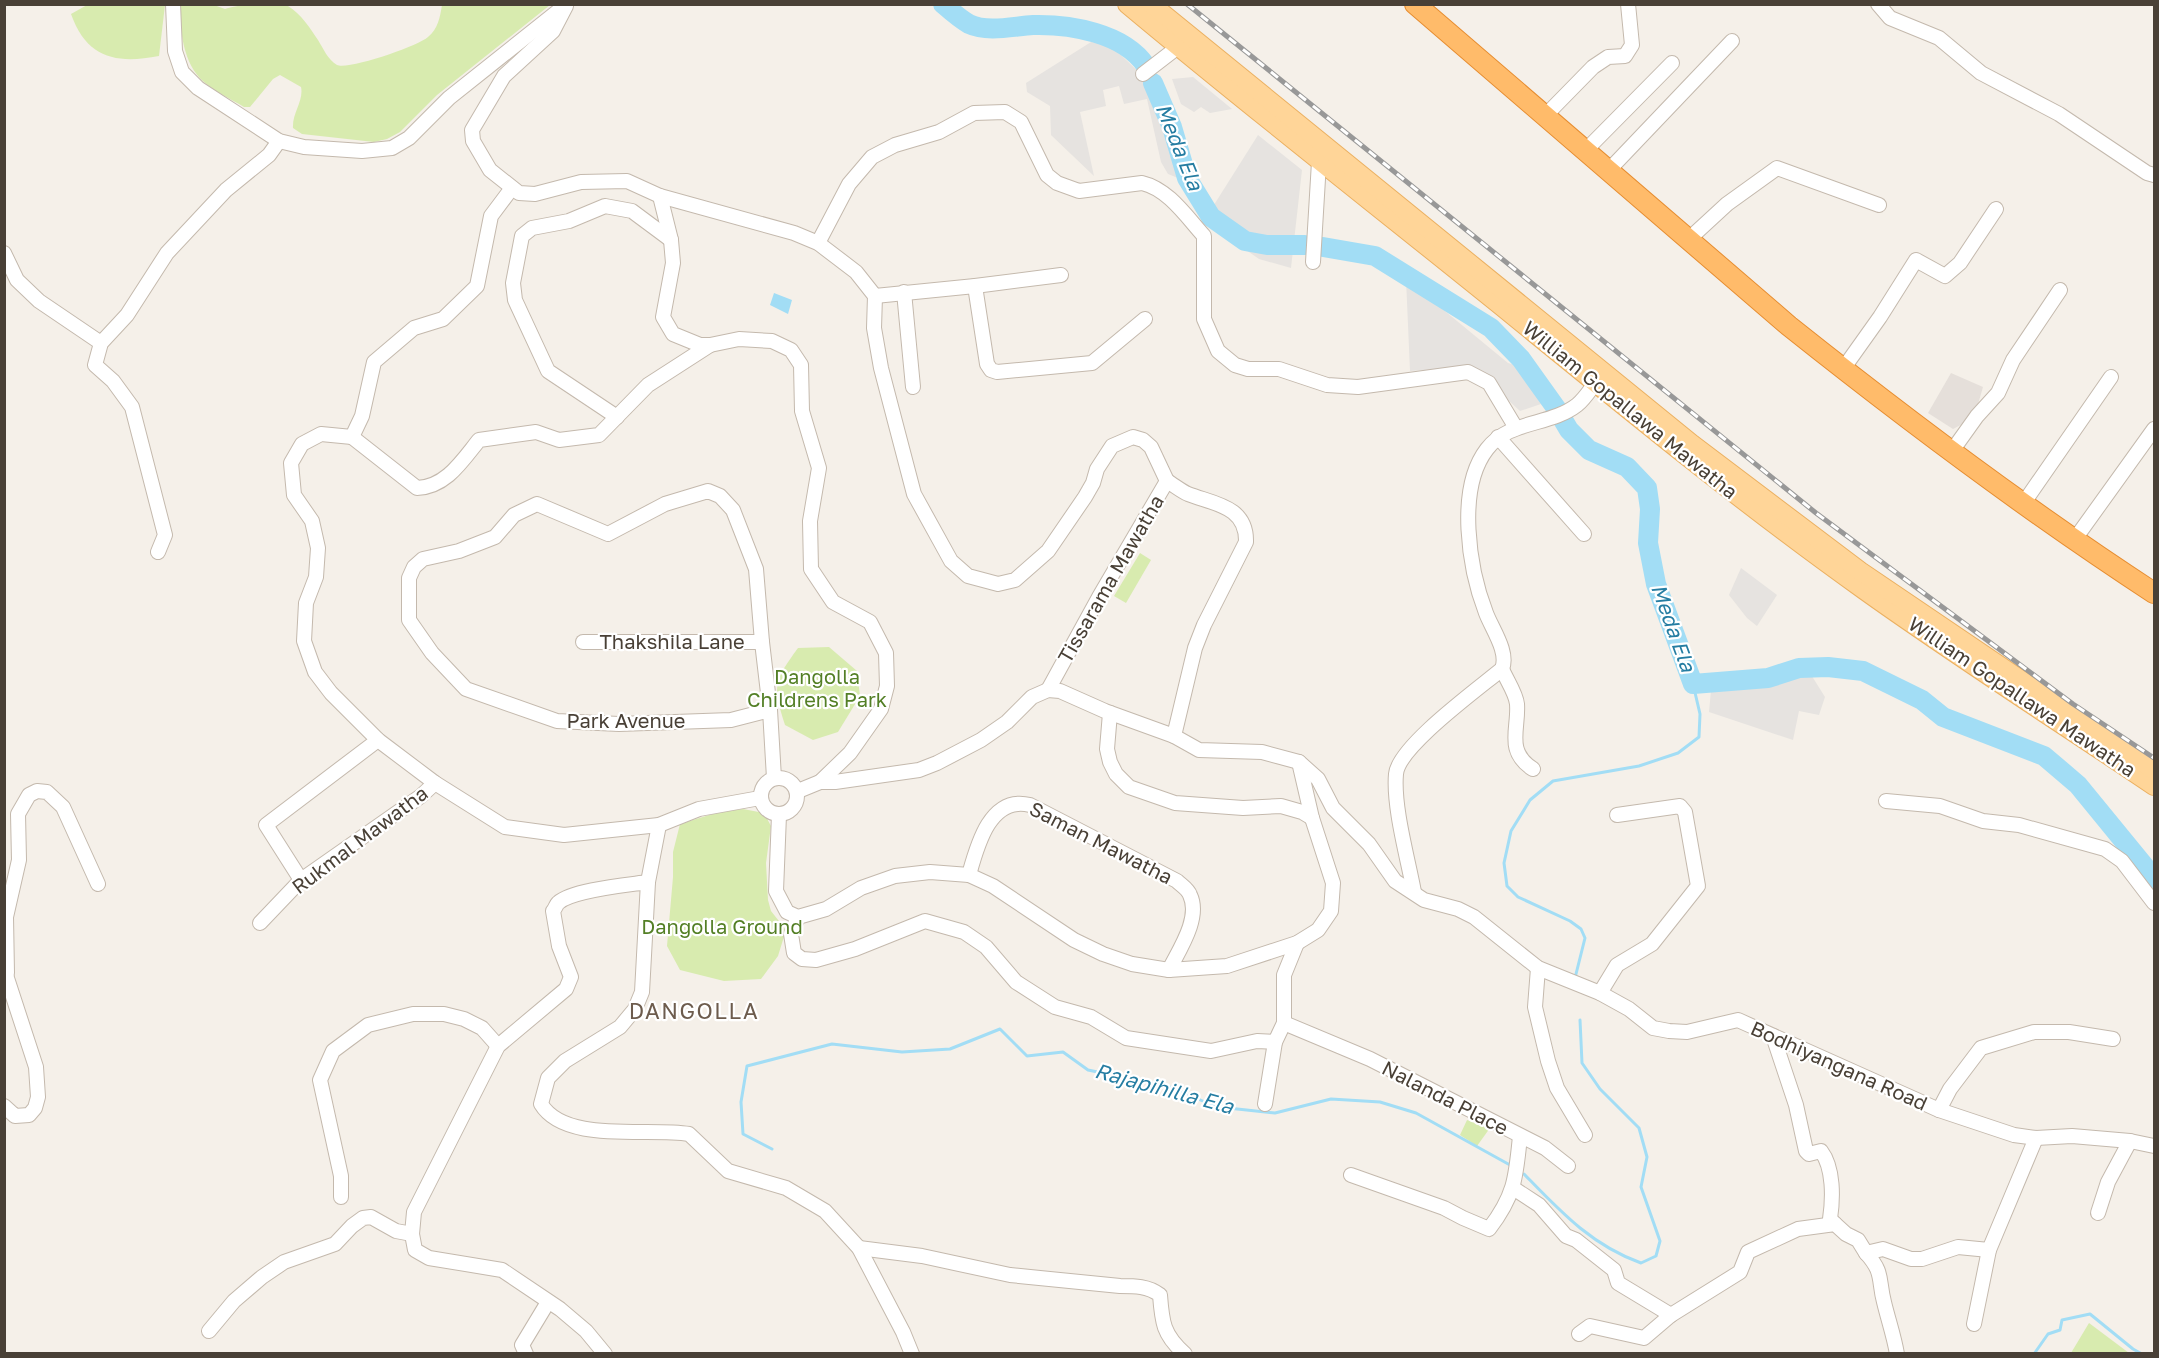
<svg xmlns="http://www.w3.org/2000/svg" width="2159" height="1358" font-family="'Golos Text',sans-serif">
<rect width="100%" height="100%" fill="#f5f0e9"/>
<polygon fill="#e5dfda" points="1951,373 1983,387 1974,418 1953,429 1928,413"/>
<g fill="#d8ebaf">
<path d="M87,5H165L159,56C117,64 87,59 71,14Z"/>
<path d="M180,5H214L225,9C236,5 278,0 288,6C301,14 310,28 318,40C323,48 328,60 337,65C349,70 418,46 428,37C438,29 440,17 442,5H550L437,95L400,132L387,139L374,142L302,134L293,128C292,113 304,101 301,87L280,75L273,79L250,107H244C231,99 215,92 204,82C183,64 180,31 180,5Z"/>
<polygon points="1140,553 1151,560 1126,603 1114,596"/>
<path d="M829,647L857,671L860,696L838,732L813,740L785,725C772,685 774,681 798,648Z"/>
<polygon points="743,809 764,813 771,826 766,863 768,900 771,911 786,930 778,956 761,979 724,981 680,970 667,946 673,877 673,852 680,824 719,812"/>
<polygon points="1467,1120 1490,1128 1477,1146 1460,1135"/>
<polygon points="2089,1323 2129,1353 2071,1353"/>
</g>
<g fill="#e6e3e0">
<polygon points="1099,37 1123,57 1150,83 1182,167 1178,178 1168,174 1161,162 1147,99 1124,104 1119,86 1103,90 1106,106 1080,112 1094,176 1051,135 1050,106 1027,92 1026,83"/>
<polygon points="1193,77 1232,109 1210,113 1201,107 1194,112 1181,104 1172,79"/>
<polygon points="1258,135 1302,170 1291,268 1259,259 1236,243 1222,227 1212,208"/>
<polygon points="1406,279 1508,363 1525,368 1541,404 1520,411 1472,367 1410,371"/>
<polygon points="1741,568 1777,595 1757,626 1747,618 1729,595"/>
<polygon points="1810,673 1825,697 1819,715 1799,711 1793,740 1709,712 1711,690 1728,688 1736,690 1766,685"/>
</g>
<polygon fill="#a2ddf5" points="774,293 792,300 788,314 770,305"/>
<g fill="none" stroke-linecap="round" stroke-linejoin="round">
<g stroke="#a2ddf5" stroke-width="3">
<polyline points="1575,978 1585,938 1581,929 1570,921 1518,897 1507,886 1504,863 1511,831 1530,800 1553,781 1639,766 1678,753 1699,737 1700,714 1693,684"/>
<polyline points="772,1149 743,1134 741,1102 747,1066 832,1044 902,1052 950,1049 1000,1029 1027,1056 1063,1052 1088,1070 1174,1088 1207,1103 1228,1108 1275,1113 1331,1099 1380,1102 1416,1113 1510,1165"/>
<path d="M1524,1174C1560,1211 1591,1245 1641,1263L1656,1256L1660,1241L1641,1187L1647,1157L1639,1128L1600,1089L1582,1063L1580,1020"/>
<polyline points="2034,1354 2048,1334 2060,1330 2062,1320 2090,1314 2133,1349 2142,1354"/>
</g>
<g stroke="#a2ddf5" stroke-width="20">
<path d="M943,4C951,11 960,19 969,24C988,33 1014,26 1033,25C1070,24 1124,33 1146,66"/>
<polyline points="1153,83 1172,127 1187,178 1211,217 1245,241 1267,245 1305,245"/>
<polyline points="1323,247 1375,256 1491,328 1521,359 1556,408 1569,430 1589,450 1627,467 1647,488 1650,509 1648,543 1656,584 1693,684 1768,678 1799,668 1828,667 1863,671 1922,700 1943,717 2044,756 2078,785 2154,878"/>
</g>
<g stroke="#c4b9ad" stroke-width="16">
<g id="minor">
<polyline points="173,4 175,51 182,72 198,88 279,141 304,147 362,151 392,148 409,138 449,98 562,8"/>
<polyline points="1878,4 1890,18 1939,38 1981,73 2059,114 2147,173 2154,175"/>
<polyline points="566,6 553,31 504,76 472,130 473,141 490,170 519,193 535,194 581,182 627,181 660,196 794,233 818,243 856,272 875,296 874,328 881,368 914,494 951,561 968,576 998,584 1015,580 1048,551 1085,497 1093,483 1097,469 1112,446 1133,437 1143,440 1151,447 1167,481"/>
<polyline points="1143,74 1178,47"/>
<polyline points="1545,116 1593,67 1608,57 1625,56 1632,45 1628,4"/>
<polyline points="1586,150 1672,63"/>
<polyline points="1609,170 1732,41"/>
<polyline points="512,188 491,216 477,286 443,319 414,328 374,362 362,416 352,437 321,434 302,444 291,463 294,495 312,521 318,548 316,577 306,603 304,641 315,672 331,693 378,740 435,783 505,827 564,835 659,825 699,809 760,798"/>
<polyline points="660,196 671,240 673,263 663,317 673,334 700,345 710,345 739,339 772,341 791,350 801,365 802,411 819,468 810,521 811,569 833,602 870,622 886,653 887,686 881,709 850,753 820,782"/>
<polyline points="1689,239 1727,204 1777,168 1879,205"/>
<path d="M818,243L849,184L872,157L895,145L939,132L974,113L1005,112L1021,122L1047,175L1057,183L1079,191L1142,183C1168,189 1186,216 1204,236V319L1218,351L1235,365L1248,369H1279L1327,385L1358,387L1468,372L1489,383L1516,428"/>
<polyline points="4,253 17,280 39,301 101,343"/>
<polyline points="1313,262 1319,162"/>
<polyline points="975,286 987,364 991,370 997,372 1092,363 1145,319"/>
<polyline points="904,292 913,387"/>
<polyline points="875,296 975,286 1061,275"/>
<polyline points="1843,369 1880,317 1916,260 1945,276 1960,263 1996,209"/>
<polyline points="617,417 548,371 515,300 513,283 522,236 532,228 569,221 605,206 632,211 671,240"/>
<path d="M352,437L417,488C446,487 462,461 479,440L536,432L559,440L599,435L648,385L710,345"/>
<polyline points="1498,437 1584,534"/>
<polyline points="1952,451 1977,416 1998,393 2013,360 2060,290"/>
<path d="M1167,481C1174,485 1181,491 1188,494C1214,504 1247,506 1246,542L1204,625L1195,648L1174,736"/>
<polyline points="2023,504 2111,377"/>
<polyline points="2075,539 2154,429"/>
<polyline points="158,552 165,535 132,407 113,381 95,365 101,343 127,315 167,253 226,190 269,155 279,141"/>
<polyline points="583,642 762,642"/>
<path d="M1502,669C1506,679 1516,693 1517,704C1519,729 1505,751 1533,769"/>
<polyline points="1048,690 1099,597 1167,481"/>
<polyline points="770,710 731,720 619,724 557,721 466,689 432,653 409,620 409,578 414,567 423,559 459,551 495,537 514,515 537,504 608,534 665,504 708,491 720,496 733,510 756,569 762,642 770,710 774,778"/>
<polyline points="1110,713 1107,749 1110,762 1116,774 1129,787 1175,803 1243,808 1281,806 1302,812 1312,818"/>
<circle cx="779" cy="796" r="18"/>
<polyline points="798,791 820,782 835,782 919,770 937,763 981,740 1007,722 1032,697 1048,690 1060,691 1105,711 1174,736 1199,750 1262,752 1299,762 1318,779 1333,808 1369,844 1395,881 1424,900 1458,909 1474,917 1538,968 1600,993 1629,1009 1653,1028 1669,1031 1687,1032 1738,1020 1939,1110 2014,1135 2036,1138 2072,1136 2130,1141 2154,1146"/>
<polyline points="1886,801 1940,806 1983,821 2019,825 2105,849 2122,861 2154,903"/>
<polyline points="779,815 776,891 787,912 798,917 826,909 861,888 895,876 930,872 969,875 993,886 1074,940 1103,954 1132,964 1169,970 1227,966 1297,943 1318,930 1331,911 1333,883 1312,818 1299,762"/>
<path d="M659,825L648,882L642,992L635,1009L620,1027L565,1061L548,1078L541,1104C565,1144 649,1127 689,1134L728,1171L786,1188L825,1211L859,1248L903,1332L912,1354"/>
<path d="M969,875C977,846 990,795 1030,805L1177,881C1181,885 1188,889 1190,895C1201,918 1179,950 1169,970"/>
<polyline points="301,880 266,825 378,740"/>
<path d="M1414,892C1408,859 1393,807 1396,774C1398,747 1478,689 1502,669C1509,652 1492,629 1486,613C1469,569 1456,489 1487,449C1509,420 1550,426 1577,405C1586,398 1593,385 1600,377"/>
<polyline points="798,917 791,934 794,953 802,959 816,960 855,949 925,921 964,932 986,947 1016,982 1055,1007 1091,1017 1126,1038 1211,1051 1257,1041 1275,1042"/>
<polyline points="260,923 301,880 421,796 435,783"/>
<polyline points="1538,968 1535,1007 1548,1061 1557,1088 1585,1135"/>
<polyline points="4,969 36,1067 38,1097 35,1108 29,1115 15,1116 4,1106"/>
<polyline points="7,973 6,917 19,860 18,814 29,795 37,791 47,792 63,807 98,884"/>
<polyline points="1600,993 1617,965 1652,944 1698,886 1685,812 1680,806 1617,815"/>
<polyline points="1284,1023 1370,1059 1545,1148 1568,1166"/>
<path d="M1773,1036L1796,1105L1806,1151L1809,1154L1821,1151C1834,1168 1833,1199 1830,1219L1835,1224"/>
<polyline points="1265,1104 1275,1042 1284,1023 1284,975 1297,943"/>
<polyline points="1939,1110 1950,1089 1981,1048 2034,1032 2069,1032 2113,1039"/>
<path d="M1351,1175L1444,1208L1463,1218L1489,1229C1515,1195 1516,1177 1520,1136"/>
<polyline points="1513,1188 1539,1205 1566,1236 1576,1240 1614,1270 1618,1283 1671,1315"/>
<polyline points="341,1197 341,1176 320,1080 333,1051 368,1025 413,1014 444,1014 464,1019 482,1028 498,1046"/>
<polyline points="2098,1213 2108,1182 2130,1141"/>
<path d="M859,1248L922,1256L1010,1275L1120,1286C1135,1286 1148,1286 1160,1295C1162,1322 1163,1335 1185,1354"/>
<path d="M1866,1253C1884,1273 1878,1279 1884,1302C1888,1319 1894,1336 1897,1354"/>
<polyline points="1974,1324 1989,1250 2036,1138"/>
<polyline points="209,1331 234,1301 262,1277 284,1262 335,1244 352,1226 363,1218 371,1217 396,1231 412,1234"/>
<polyline points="1579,1334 1590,1326 1644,1338 1671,1315 1740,1272 1748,1252 1798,1229 1835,1224 1846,1234 1858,1240 1866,1253 1883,1249 1911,1259 1922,1259 1958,1247 1989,1250"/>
<polyline points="526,1354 522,1345 548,1302"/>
<path d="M605,1354L586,1331L560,1309L502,1270L429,1258L415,1250L412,1234L414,1212L498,1046L566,989L571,977L559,946L553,911C555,909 556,905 558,903C572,890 628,885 648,882"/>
</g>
</g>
<g stroke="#ebb061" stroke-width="20">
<g id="major">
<path d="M1127,4C1250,107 1376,205 1501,306C1620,403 1739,501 1864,590C1959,658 2058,721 2154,786"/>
<polyline points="1151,4 1692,444 1860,571 2154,770"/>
</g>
</g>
<g stroke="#e68d31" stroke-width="22">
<path id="highway" d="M1415,4L1789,326C1907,420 2028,511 2154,593"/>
</g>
<use href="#minor" stroke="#fff" stroke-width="14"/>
<use href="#major" stroke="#ffd598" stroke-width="18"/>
<use href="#highway" stroke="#ffbb6a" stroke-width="20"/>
<g stroke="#989898" stroke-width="5">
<polyline id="rail" points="1187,4 1816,513 2073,704 2154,758"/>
</g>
<use href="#rail" stroke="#fff" stroke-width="3" stroke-dasharray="9" stroke-linecap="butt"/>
</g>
<g text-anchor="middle" stroke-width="4.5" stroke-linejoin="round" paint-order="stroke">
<g font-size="20" fill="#494036" stroke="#fff">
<text transform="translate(1630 410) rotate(39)" y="7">William Gopallawa Mawatha</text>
<text transform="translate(1111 579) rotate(-60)" y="7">Tissarama Mawatha</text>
<text x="672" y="649">Thakshila Lane</text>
<text transform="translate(2022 697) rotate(34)" y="7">William Gopallawa Mawatha</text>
<text x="626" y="728">Park Avenue</text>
<text transform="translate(360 840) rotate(-37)" y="7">Rukmal Mawatha</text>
<text transform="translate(1101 843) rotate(27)" y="7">Saman Mawatha</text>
<text transform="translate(1839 1066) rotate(24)" y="7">Bodhiyangana Road</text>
<text transform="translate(1445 1098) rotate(27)" y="7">Nalanda Place</text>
</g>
<g font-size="20" fill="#537f25" stroke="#fff">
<text x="817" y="684">Dangolla<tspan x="817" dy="23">Childrens Park</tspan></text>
<text x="722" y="934">Dangolla Ground</text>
</g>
<g font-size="21" font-style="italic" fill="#257da2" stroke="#fff">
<text transform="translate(1179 147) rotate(68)" y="7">Meda Ela</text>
<text transform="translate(1673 628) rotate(70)" y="7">Meda Ela</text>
<text transform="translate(1164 1089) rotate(15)" y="7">Rajapihilla Ela</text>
</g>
<g font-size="22" letter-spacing="1.5" fill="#6d5c4d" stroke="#fff">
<text x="694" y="1019">DANGOLLA</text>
</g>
</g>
<rect width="2159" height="1358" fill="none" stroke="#494036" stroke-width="12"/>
</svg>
